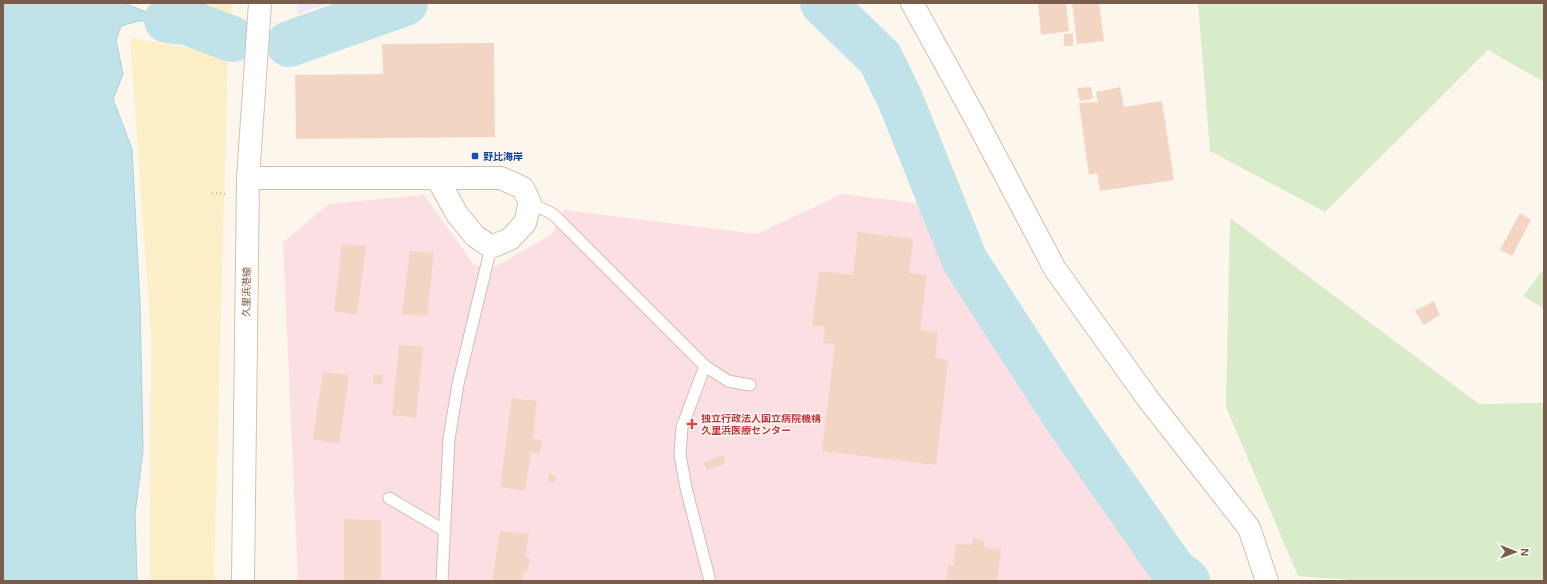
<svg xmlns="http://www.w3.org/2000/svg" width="1547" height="584" font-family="Arial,'Noto Sans JP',sans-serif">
<rect width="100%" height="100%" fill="#fdf6ec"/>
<polygon fill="#f3e8fa" points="296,3 329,3 298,14"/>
<polygon fill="#fbdfe3" points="842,194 957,208 1190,581 298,581 283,242 329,204 424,195 474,265 495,267 552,234 564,210 757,234"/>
<g fill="#d8ecc9">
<polygon points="1198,3 1544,3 1544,82 1488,50 1325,212 1210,151"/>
<polygon points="1230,218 1479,404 1544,403 1544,581 1365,581 1298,576 1226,407"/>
<polygon points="1544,268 1544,309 1523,296"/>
</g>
<g fill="#fcefc7">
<polygon points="177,3 232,3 231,16"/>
<polygon points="130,38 228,54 214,581 150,581 151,334"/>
</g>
<polygon fill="#bfe3e8" stroke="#a5d3da" points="3,3 124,3 149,13 192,19 228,33 225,43 208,41 186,27 156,21 138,21 121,26 116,40 123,74 113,99 132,149 140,304 143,450 135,515 137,581 3,581"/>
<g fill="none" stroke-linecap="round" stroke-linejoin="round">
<g stroke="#bfe3e8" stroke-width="46">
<polyline points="823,3 880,58 900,99 965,261 1064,414 1173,570 1187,581"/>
<polyline points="167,20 187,22 232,39"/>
<polyline points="289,44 405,3"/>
</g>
</g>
<g fill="#f3d5c3">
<polygon points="1038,3 1066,3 1069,31 1041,35"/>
<polygon points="1072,3 1099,3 1104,41 1077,44"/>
<polygon points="1073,33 1073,46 1064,46 1064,34"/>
<polygon points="494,43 495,137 296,139 295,75 383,74 382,44"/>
<polygon points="1091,87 1093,99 1080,101 1077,88"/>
<polygon points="1120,87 1124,107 1162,101 1174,180 1100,191 1097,173 1089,175 1079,103 1098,102 1096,92"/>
<polygon points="1520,213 1531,220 1512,256 1500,250"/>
<polygon points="858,232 913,239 909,273 927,275 920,330 938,332 935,358 948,360 936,465 822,451 835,344 823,343 825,327 812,325 819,271 853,275"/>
<polygon points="342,244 366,246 357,315 334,311"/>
<polygon points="410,251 434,253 427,316 402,314"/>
<polygon points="1434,301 1440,315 1424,325 1415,311"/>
<polygon points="399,345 423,347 416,418 392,415"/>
<polygon points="323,372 349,375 339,444 313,439"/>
<polygon points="374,375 383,375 382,384 373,384"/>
<polygon points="512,398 537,401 533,438 542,440 540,454 531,452 525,491 500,487"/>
<polygon points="723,455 726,463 707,470 704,463"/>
<polygon points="549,474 556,476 555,482 548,482"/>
<polygon points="344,519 381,520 381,581 344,581"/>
<polygon points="500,531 529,534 525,557 530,558 527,572 523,572 522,581 492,581"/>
<polygon points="973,538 984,540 984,547 1001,549 997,581 946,581 948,565 954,566 956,544 972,545"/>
</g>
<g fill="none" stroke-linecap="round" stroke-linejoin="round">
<g stroke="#d1beb0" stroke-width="13">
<g id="service">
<polyline points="530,203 553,214 705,366 728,381 750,385"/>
<polyline points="705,366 682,427 680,455 686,488 710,581"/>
<polyline points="389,498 445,531"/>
<polyline points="442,581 449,439 458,384 491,247"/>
</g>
</g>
<g stroke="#d1beb0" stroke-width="24">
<g id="minor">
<polyline points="912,3 972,112 1055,269 1148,399 1249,528 1267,581"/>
<polyline points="248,178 501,178 523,188 530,203 525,223 510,239 491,247 475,236 457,214 437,178"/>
</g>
</g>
<g stroke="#d6c0b0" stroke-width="24">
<polyline id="secondary" points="243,581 248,178 260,3"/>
</g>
<polyline stroke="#d9b8a5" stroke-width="2.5" stroke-dasharray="1 3" stroke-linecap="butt" points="212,193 225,194"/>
<use href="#service" stroke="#fff" stroke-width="11"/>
<use href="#minor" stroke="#fff" stroke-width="22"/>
<use href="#secondary" stroke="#fff" stroke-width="22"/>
</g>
<rect fill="#1a4fb4" stroke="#fffaf3" stroke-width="1.5" x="471" y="152" width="8" height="8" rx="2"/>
<path fill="#e0444e" stroke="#fffaf3" stroke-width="1.5" d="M690 418h4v4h4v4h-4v4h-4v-4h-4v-4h4z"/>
<g text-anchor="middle" stroke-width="3" stroke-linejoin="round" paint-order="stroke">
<g font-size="10" font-weight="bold" fill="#164399" stroke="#fffaf3" text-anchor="start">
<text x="483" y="160">野比海岸</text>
</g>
<g font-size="10" fill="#7a5c4d" stroke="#fffaf3">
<text transform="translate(246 292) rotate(-89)" y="4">久里浜港線</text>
</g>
<g font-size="10" font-weight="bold" fill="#be3a42" stroke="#fffaf3" text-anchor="start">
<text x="701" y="422">独立行政法人国立病院機構<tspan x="701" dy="12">久里浜医療センター</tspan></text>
</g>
</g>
<rect width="1547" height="584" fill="none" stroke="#7a5c4d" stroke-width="8"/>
<g transform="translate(1515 552) rotate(91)" stroke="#fffaf3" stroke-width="3" paint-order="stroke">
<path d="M0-3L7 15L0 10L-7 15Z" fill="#7a5c4d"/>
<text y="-6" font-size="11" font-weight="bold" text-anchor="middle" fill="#7a5c4d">N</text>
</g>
</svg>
